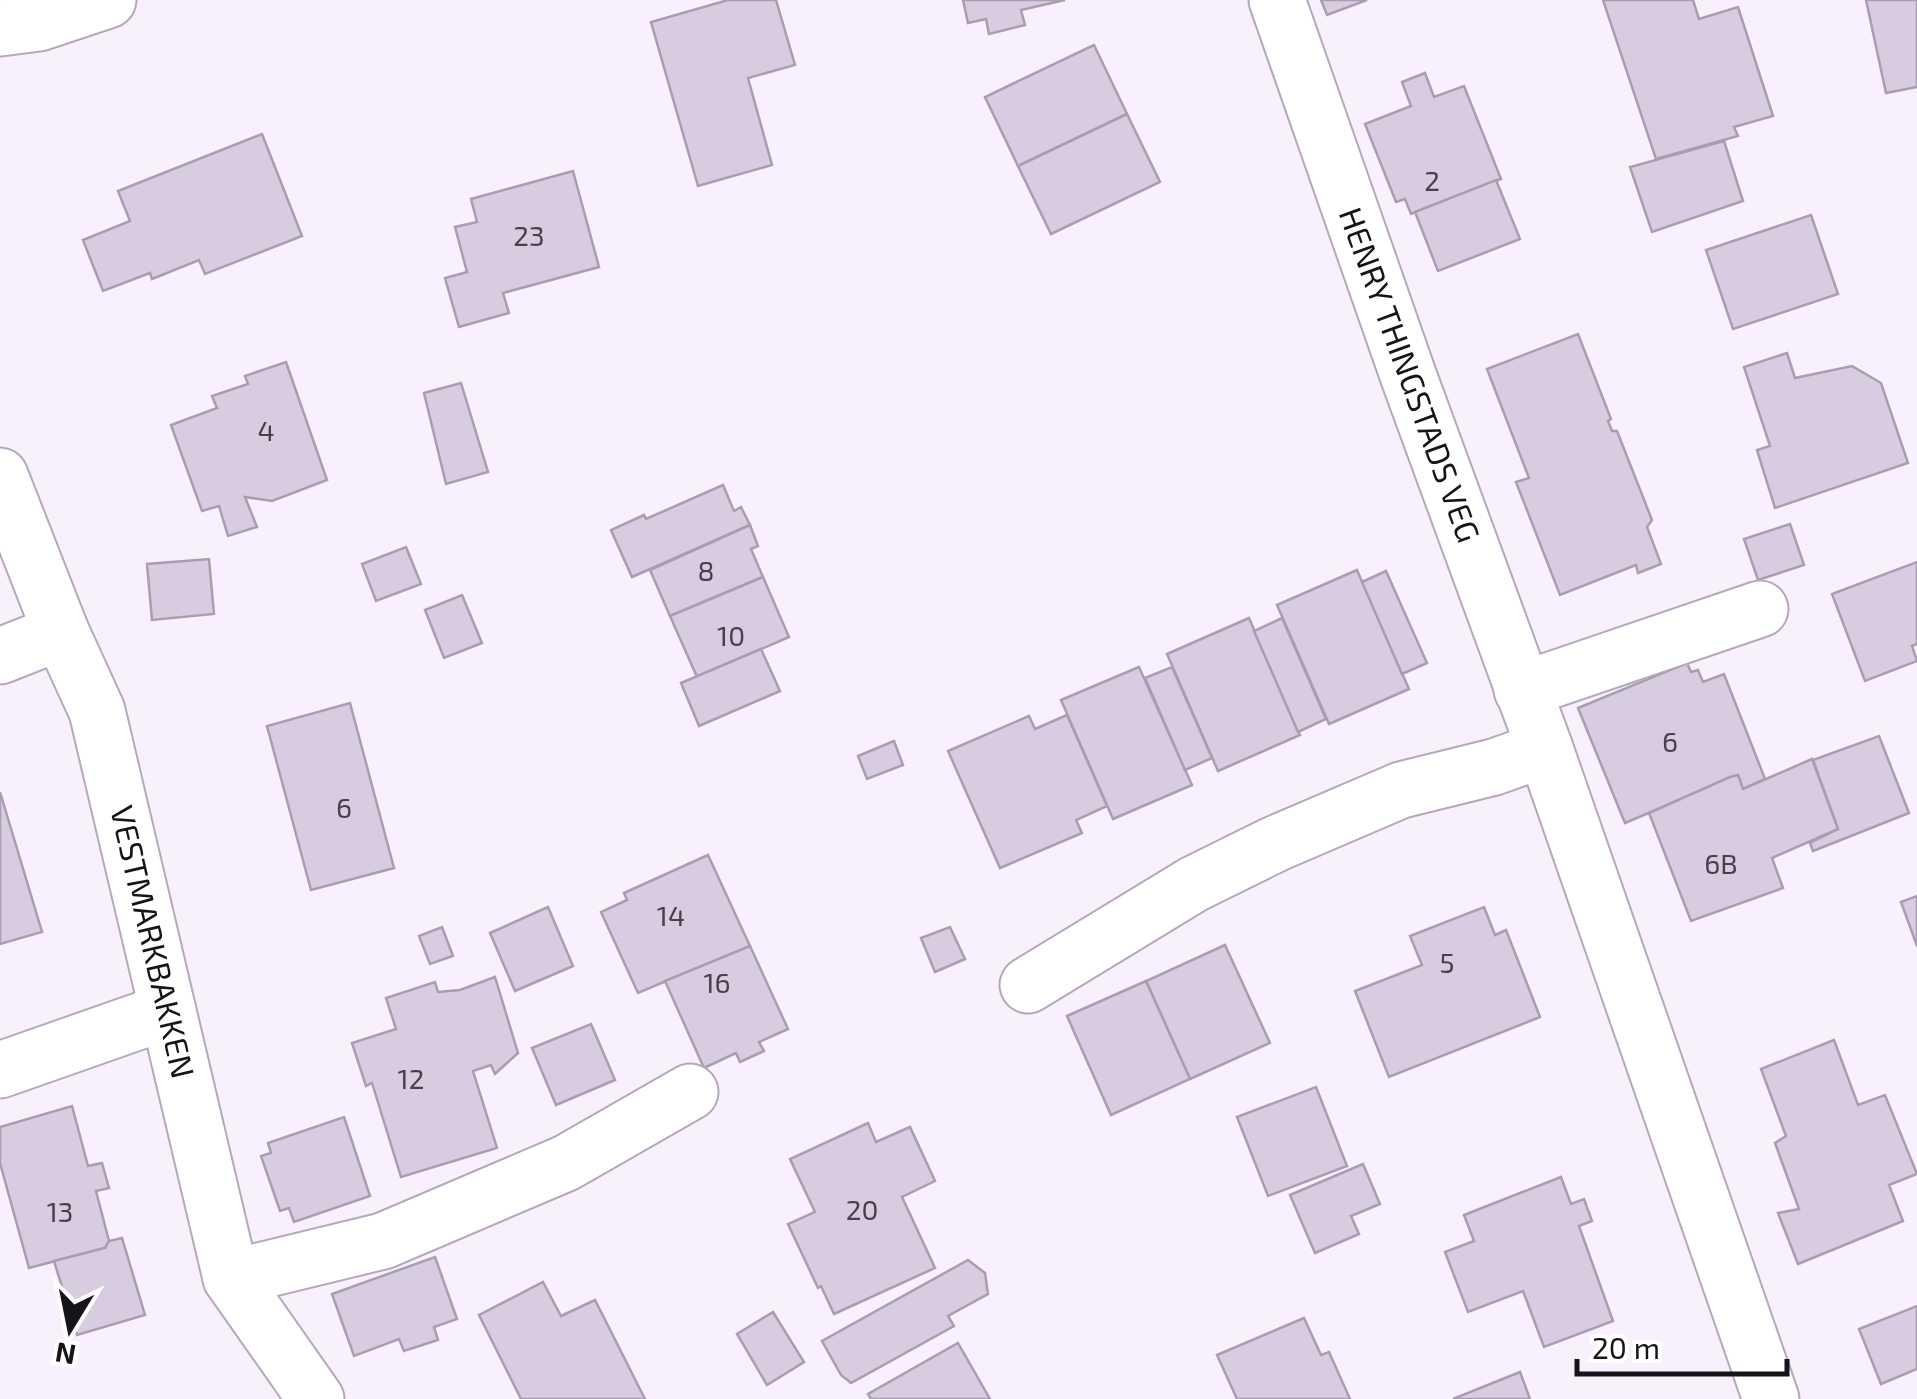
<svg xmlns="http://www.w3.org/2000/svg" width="1917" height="1399" font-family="'Exo 2',sans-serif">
<rect width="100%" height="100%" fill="#f8f1fd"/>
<g fill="#d7cce0" stroke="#a99eb1" stroke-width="2.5">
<polygon points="728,0 776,0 795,65 748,78 772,165 698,186 651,22"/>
<polygon points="963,0 1065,0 1021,10 1025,25 989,34 986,19 968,23"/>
<polygon points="1321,0 1367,0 1327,15"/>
<polygon points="1603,0 1693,0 1699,19 1738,7 1773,116 1734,127 1738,136 1656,159"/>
<polygon points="1866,0 1917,0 1917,87 1886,93"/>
<polygon points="1094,45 1127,114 1018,166 985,97"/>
<polygon points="1425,73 1434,97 1464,86 1501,179 1411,214 1405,199 1396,202 1365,124 1411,106 1402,82"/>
<polygon points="1127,114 1160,182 1051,234 1018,166"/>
<polygon points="262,134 302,236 205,274 199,260 152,279 150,273 103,291 83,240 130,221 118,191"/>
<polygon points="1724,141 1743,201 1652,232 1630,167"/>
<polygon points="573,171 599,267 503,293 509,313 459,327 445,278 467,272 455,227 477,222 471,199"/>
<polygon points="1496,180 1520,239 1438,271 1415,212"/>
<polygon points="1811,215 1838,294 1733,329 1706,250"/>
<polygon points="1578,334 1611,419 1608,421 1612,431 1617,431 1652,520 1647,527 1661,564 1638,573 1636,565 1560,595 1516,482 1529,478 1487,369"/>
<polygon points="1787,353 1795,378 1852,366 1881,383 1908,463 1775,508 1757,450 1770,446 1744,367"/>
<polygon points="286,362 327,480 272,501 245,497 257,527 228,536 219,506 202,511 171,425 217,408 212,396 248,384 245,376"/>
<polygon points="461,383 488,472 446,484 424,393"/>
<polygon points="723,485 734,511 741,507 750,525 632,577 611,530 644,515 646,519"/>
<polygon points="1790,524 1804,565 1758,580 1744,539"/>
<polygon points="750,525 758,546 751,549 763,577 670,616 650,570"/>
<polygon points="406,547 421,584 376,601 362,564"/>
<polygon points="209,559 214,614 152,620 147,564"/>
<polygon points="1917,562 1917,644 1912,646 1917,661 1865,681 1832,594"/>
<polygon points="1357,570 1409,689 1329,724 1277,605"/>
<polygon points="1386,571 1427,663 1402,674 1362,582"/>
<polygon points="763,577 789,637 697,677 670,616"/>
<polygon points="462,595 482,643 444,658 425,610"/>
<polygon points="1249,618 1300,735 1218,771 1167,654"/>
<polygon points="1282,618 1326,719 1298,732 1254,631"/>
<polygon points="761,649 780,691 699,726 681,683"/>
<polygon points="1687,663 1691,672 1698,670 1703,682 1724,674 1765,779 1743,789 1738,775 1625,823 1578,708"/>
<polygon points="1139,667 1192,785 1113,819 1061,700"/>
<polygon points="1172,667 1212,758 1185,770 1145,678"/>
<polygon points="350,703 394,868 311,890 267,726"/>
<polygon points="1067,715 1107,806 1076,820 1082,833 1000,868 948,751 1029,716 1035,729"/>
<polygon points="1879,736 1909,813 1813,851 1810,843 1838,829 1813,760"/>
<polygon points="894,741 903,765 867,779 858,756"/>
<polygon points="1812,759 1838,829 1772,858 1783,888 1691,921 1649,813 1730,777 1738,775 1743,789"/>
<polygon points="0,792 42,932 0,944"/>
<polygon points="708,855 750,946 638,993 601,912 627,900 624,893"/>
<polygon points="1917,896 1917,946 1901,902"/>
<polygon points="548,907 573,966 515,991 490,933"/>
<polygon points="1484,907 1495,935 1506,930 1540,1017 1389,1077 1355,991 1422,965 1410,936"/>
<polygon points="442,927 453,956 430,964 419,936"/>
<polygon points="950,927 965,959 935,972 921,938"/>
<polygon points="1225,945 1270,1043 1190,1079 1146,981"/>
<polygon points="750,946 788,1029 759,1042 764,1051 740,1062 736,1053 704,1068 665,981"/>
<polygon points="495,977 518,1053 495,1074 491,1065 473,1071 497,1148 401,1177 372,1083 366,1086 352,1043 396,1029 386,998 435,982 438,992 460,990"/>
<polygon points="1146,981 1190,1079 1111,1115 1067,1016"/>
<polygon points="591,1024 615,1080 556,1105 532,1048"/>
<polygon points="1834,1040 1858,1105 1885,1095 1917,1174 1889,1185 1903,1221 1798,1264 1778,1213 1799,1209 1775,1143 1786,1136 1761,1069"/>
<polygon points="1316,1087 1347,1166 1268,1196 1237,1117"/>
<polygon points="72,1106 88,1166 102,1163 109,1188 96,1191 109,1241 105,1248 29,1268 0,1163 0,1127"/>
<polygon points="344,1117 370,1196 294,1222 289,1208 280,1211 261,1156 271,1153 268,1143"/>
<polygon points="868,1123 876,1142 910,1127 935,1181 902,1197 935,1268 834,1314 821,1286 818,1288 788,1224 815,1212 790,1159"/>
<polygon points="1363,1164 1380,1204 1351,1216 1359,1234 1315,1253 1290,1195"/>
<polygon points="1561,1177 1571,1204 1584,1199 1592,1221 1579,1226 1613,1321 1544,1347 1523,1291 1468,1312 1445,1252 1474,1241 1464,1215"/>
<polygon points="122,1238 145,1315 77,1335 54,1261 105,1248 109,1241"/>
<polygon points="435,1257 457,1319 434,1327 438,1340 404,1351 399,1339 354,1356 332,1294"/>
<polygon points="968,1260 985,1273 988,1294 948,1316 954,1326 851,1383 841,1375 822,1341"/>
<polygon points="543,1282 561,1316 595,1300 645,1399 521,1399 479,1315"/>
<polygon points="1917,1306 1917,1369 1881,1384 1859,1329"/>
<polygon points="773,1312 804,1362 767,1385 737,1334"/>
<polygon points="1304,1318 1321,1355 1329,1352 1350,1399 1237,1399 1217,1355"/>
<polygon points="958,1343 990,1399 871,1399 868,1394"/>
<polygon points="1520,1372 1530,1399 1453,1399"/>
</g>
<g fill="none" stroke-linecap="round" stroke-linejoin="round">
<g stroke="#b4a9bc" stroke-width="59">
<g id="minor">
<polyline points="1277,0 1408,375 1545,749 1771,1399"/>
<polyline points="0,28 39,23 108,0"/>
<polyline points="0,476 61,632 97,711 231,1278 316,1399"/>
<polyline points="0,656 61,632"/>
<polyline points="1522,690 1760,609"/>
<polyline points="1028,985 1194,884 1275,844 1401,790 1494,767 1545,749"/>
<polyline points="0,1070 168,1011"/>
<polyline points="231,1278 383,1241 566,1163 690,1092"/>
</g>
</g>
<use href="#minor" stroke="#fff" stroke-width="55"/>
</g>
<g text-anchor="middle" stroke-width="8" stroke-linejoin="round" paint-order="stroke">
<g font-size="28" fill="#46414b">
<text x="1432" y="191">2</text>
<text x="529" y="246">23</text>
<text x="266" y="441">4</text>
<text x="706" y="581">8</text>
<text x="731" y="646">10</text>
<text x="1670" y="752">6</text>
<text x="344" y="818">6</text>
<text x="1721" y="874">6B</text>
<text x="671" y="926">14</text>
<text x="1447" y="973">5</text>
<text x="717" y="993">16</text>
<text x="411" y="1089">12</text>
<text x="862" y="1220">20</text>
<text x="60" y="1222">13</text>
</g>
<g font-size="32" fill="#161319" stroke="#fff">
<text transform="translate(1409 375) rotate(70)" y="11">HENRY THINGSTADS VEG</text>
<text transform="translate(152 942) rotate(77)" y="11">VESTMARKBAKKEN</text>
</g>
</g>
<g transform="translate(70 1329) rotate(190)" stroke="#ffffff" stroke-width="8" paint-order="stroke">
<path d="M0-8L18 38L0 25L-18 38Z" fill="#161319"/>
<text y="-15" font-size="28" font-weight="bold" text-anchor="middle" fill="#161319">N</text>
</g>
<path d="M1577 1359v15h210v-15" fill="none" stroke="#161319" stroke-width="5"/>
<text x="1592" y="1359" font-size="30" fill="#161319" stroke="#ffffff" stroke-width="8" paint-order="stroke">20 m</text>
</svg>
